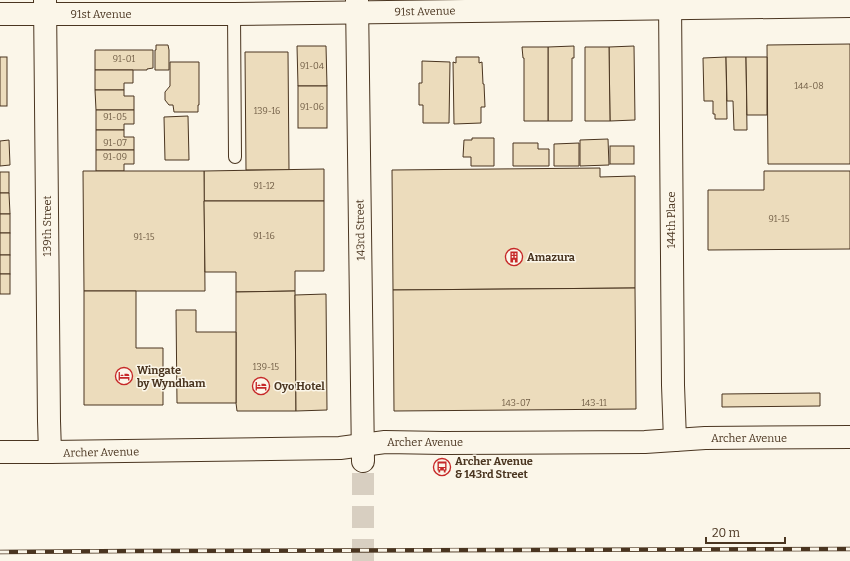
<svg xmlns="http://www.w3.org/2000/svg" width="850" height="561" font-family="Bitter,serif">
<rect width="100%" height="100%" fill="#fbf6e9"/>
<g fill="#ecdcbc" stroke="#4a3520">
<polygon points="850,44 850,164 768,164 767,45"/>
<polygon points="156,45 168,45 169,50 169,70 155,70 155,50 156,50"/>
<polygon points="297,46 326,46 327,86 298,86"/>
<polygon points="574,46 574,58 572,58 572,121 548,121 548,47"/>
<polygon points="634,46 635,120 610,121 609,47"/>
<polygon points="522,47 548,47 548,121 524,121 524,58 523,58"/>
<polygon points="585,47 609,47 610,121 585,121"/>
<polygon points="95,50 153,50 153,68 147,69 147,70 95,70"/>
<polygon points="245,52 288,52 289,170 246,170"/>
<rect x="0" y="57" width="7" height="49"/>
<polygon points="456,57 479,57 479,63 482,62 483,84 484,84 485,107 481,107 481,123 454,124 453,62 456,63"/>
<polygon points="726,57 727,119 715,119 715,114 713,114 713,101 704,101 703,58"/>
<polygon points="726,57 746,57 747,130 734,130 733,101 727,101"/>
<polygon points="746,57 767,57 767,115 747,115"/>
<polygon points="422,61 450,62 449,123 423,123 423,105 419,105 419,83 422,83"/>
<polygon points="170,62 199,62 199,105 198,105 198,112 174,112 173,105 169,105 165,100 165,92 170,86"/>
<polygon points="95,70 133,70 133,83 124,83 124,90 95,90"/>
<rect x="298" y="86" width="29" height="42"/>
<polygon points="95,90 124,90 124,96 134,96 134,110 96,110"/>
<polygon points="96,110 134,110 134,124 124,124 124,130 96,130"/>
<polygon points="188,116 189,160 165,160 164,117"/>
<polygon points="96,130 124,130 124,137 134,137 134,150 96,150"/>
<polygon points="472,138 494,138 494,166 471,166 471,157 463,157 464,140 472,140"/>
<polygon points="608,139 609,165 580,166 580,140"/>
<polygon points="9,140 10,165 0,166 0,141"/>
<polygon points="513,143 538,143 538,149 549,149 549,166 513,166"/>
<polygon points="579,143 579,166 554,166 554,144"/>
<rect x="610" y="146" width="24" height="18"/>
<polygon points="96,150 134,150 134,164 124,164 124,171 96,171"/>
<polygon points="600,168 600,177 635,176 635,288 393,290 392,170"/>
<polygon points="324,169 324,201 204,201 204,171"/>
<polygon points="83,171 204,171 205,291 84,291"/>
<polygon points="764,171 850,171 850,249 708,250 708,190 764,190"/>
<rect x="0" y="172" width="9" height="21"/>
<polygon points="0,193 9,193 10,214 0,214"/>
<polygon points="204,201 324,201 324,271 295,271 295,291 236,292 236,272 205,272"/>
<rect x="0" y="214" width="10" height="19"/>
<rect x="0" y="233" width="10" height="22"/>
<rect x="0" y="255" width="10" height="19"/>
<rect x="0" y="274" width="10" height="20"/>
<polygon points="635,288 636,409 394,411 393,290"/>
<polygon points="84,291 136,291 136,348 163,348 163,405 84,405"/>
<polygon points="295,291 296,411 237,411 236,403 236,292"/>
<polygon points="326,294 327,410 296,411 295,295"/>
<polygon points="176,310 196,310 196,332 236,332 236,403 177,403"/>
<polygon points="820,393 820,406 722,407 722,394"/>
</g>
<g fill="none" stroke-linecap="round" stroke-linejoin="round">
<polyline stroke="#d8cfc1" stroke-width="22" stroke-dasharray="22 11" stroke-linecap="butt" points="363,561 363,461"/>
<g stroke="#4a3520" stroke-width="14">
<polyline id="lane" points="234,14 235,157"/>
</g>
<g stroke="#4a3520" stroke-width="24">
<g id="street">
<polyline points="45,0 49,421 50,452"/>
<polyline points="357,0 363,461"/>
<polyline points="670,0 673,385 675,440"/>
<polyline points="0,14 234,14 850,6"/>
</g>
</g>
<g stroke="#4a3520" stroke-width="24">
<polyline id="secondary" points="0,452 50,452 340,448 385,442 444,443 645,442 705,438 850,437"/>
</g>
<use href="#lane" stroke="#fbf6e9" stroke-width="12"/>
<use href="#street" stroke="#fbf6e9" stroke-width="22"/>
<use href="#secondary" stroke="#fbf6e9" stroke-width="22"/>
<g stroke="#4a3520" stroke-width="4.5">
<polyline id="rail" points="0,552 134,551 850,549"/>
</g>
<use href="#rail" stroke="#fbf6e9" stroke-width="3" stroke-dasharray="9" stroke-linecap="butt"/>
</g>
<defs>
<g id="building-ring" transform="scale(0.9)"><circle r="9.5" fill="#fbf6e9" stroke="#c62828" stroke-width="1.5"/><path d="M-4-6H4V6H1V3H-1V6H-4ZM-2.5-4.3h1.7v1.8h-1.7ZM.8-4.3h1.7v1.8H.8ZM-2.5-1h1.7V.8h-1.7ZM.8-1h1.7V.8H.8Z" fill="#c62828"/></g>
<g id="hotel-ring" transform="scale(0.9)"><circle r="9.5" fill="#fbf6e9" stroke="#c62828" stroke-width="1.5"/><path d="M-6-4.5h1.5V1H6V5H4.5V3h-9V5H-6ZM-4 0a1.8 1.8 0 1 1 3.6 0ZM.5 0V-2.5h3Q6-2.5 6 0Z" fill="#c62828"/></g>
<g id="bus-ring" transform="scale(0.9)"><circle r="9.5" fill="#fbf6e9" stroke="#c62828" stroke-width="1.5"/><path d="M-5-6H5V4H4V6H2V4H-2V6H-4V4H-5ZM-3.5-4V0h7V-4ZM-3.5 1.2v1.5H-2V1.2ZM2 1.2v1.5H3.5V1.2Z" fill="#c62828"/></g>
</defs>
<g fill-rule="evenodd">
<use href="#building-ring" x="514" y="257"/>
<use href="#hotel-ring" x="124" y="376"/>
<use href="#hotel-ring" x="261" y="386"/>
<use href="#bus-ring" x="442" y="467"/>
</g>
<g text-anchor="middle" stroke-width="3" stroke-linejoin="round" paint-order="stroke">
<g font-size="9" fill="#725f47">
<text x="124" y="62">91-01</text>
<text x="312" y="69">91-04</text>
<text x="809" y="89">144-08</text>
<text x="312" y="110">91-06</text>
<text x="267" y="114">139-16</text>
<text x="115" y="120">91-05</text>
<text x="115" y="146">91-07</text>
<text x="115" y="160">91-09</text>
<text x="264" y="189">91-12</text>
<text x="779" y="222">91-15</text>
<text x="264" y="239">91-16</text>
<text x="144" y="240">91-15</text>
<text x="266" y="370">139-15</text>
<text x="516" y="406">143-07</text>
<text x="594" y="406">143-11</text>
</g>
<g font-size="11" fill="#4a3520" stroke="#fbf6e9">
<text transform="translate(425 11) rotate(-1)" y="4">91st Avenue</text>
<text x="101" y="18">91st Avenue</text>
<text transform="translate(671 220) rotate(-90)" y="4">144th Place</text>
<text transform="translate(47 226) rotate(-90)" y="4">139th Street</text>
<text transform="translate(360 230) rotate(-91)" y="4">143rd Street</text>
<text x="749" y="442">Archer Avenue</text>
<text x="425" y="446">Archer Avenue</text>
<text transform="translate(101 452) rotate(-1)" y="4">Archer Avenue</text>
</g>
<g font-size="11" font-weight="bold" fill="#4a3520" stroke="#fbf6e9" text-anchor="start">
<text x="527" y="261">Amazura</text>
<text x="137" y="374">Wingate<tspan x="137" dy="13">by Wyndham</tspan></text>
<text x="274" y="390">Oyo Hotel</text>
<text x="455" y="465">Archer Avenue<tspan x="455" dy="13">&amp; 143rd Street</tspan></text>
</g>
</g>
<path d="M706 537v6h79v-6" fill="none" stroke="#4a3520" stroke-width="2"/>
<text x="712" y="537" font-size="12" fill="#4a3520" stroke="#fbf6e9" stroke-width="3" paint-order="stroke">20 m</text>
</svg>
